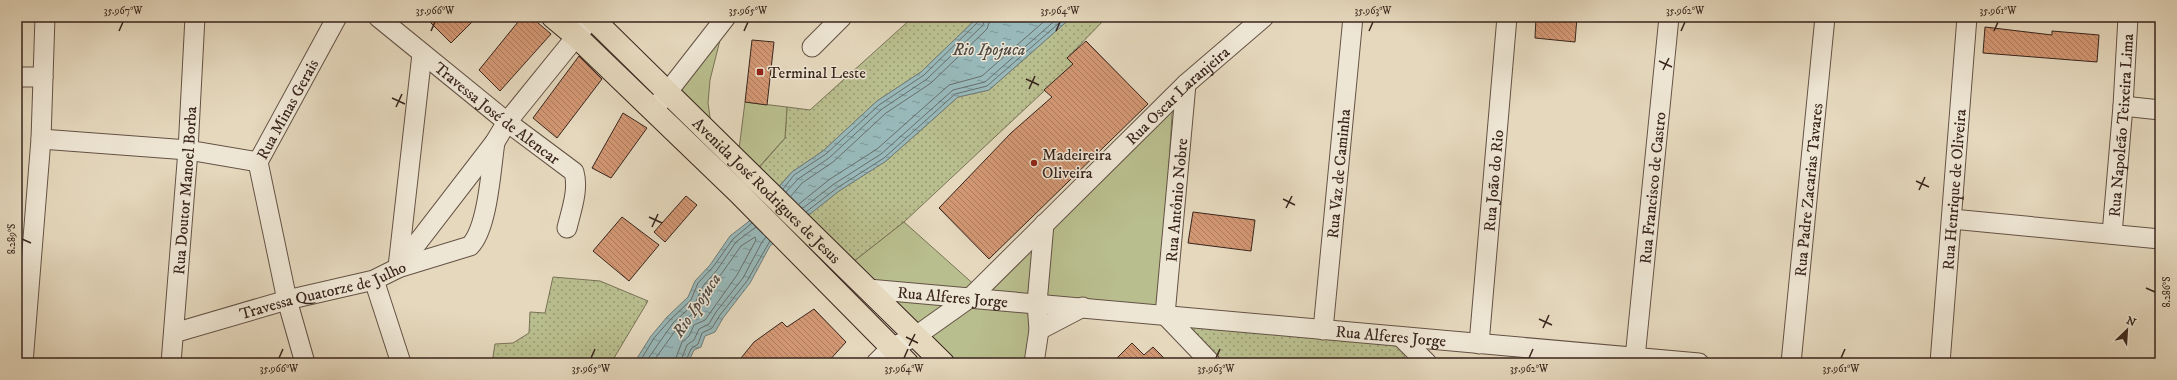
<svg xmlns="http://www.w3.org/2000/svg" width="2177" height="380" font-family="'IM FELL DW Pica',serif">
<defs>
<pattern id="grass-dots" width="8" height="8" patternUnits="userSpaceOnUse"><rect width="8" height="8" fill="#b9be8e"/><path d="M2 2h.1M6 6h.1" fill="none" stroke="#979a73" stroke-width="1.8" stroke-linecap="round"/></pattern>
<pattern id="water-ripples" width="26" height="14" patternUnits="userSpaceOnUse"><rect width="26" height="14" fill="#98b8b9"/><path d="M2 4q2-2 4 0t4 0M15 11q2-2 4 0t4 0" fill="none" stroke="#7d9596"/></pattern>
<pattern id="building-back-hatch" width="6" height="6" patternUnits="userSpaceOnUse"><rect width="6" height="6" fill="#d29773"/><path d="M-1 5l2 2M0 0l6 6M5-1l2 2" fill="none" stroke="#ab7b5e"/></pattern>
</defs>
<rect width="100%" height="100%" fill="#e5d8bd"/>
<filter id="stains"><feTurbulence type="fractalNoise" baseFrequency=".005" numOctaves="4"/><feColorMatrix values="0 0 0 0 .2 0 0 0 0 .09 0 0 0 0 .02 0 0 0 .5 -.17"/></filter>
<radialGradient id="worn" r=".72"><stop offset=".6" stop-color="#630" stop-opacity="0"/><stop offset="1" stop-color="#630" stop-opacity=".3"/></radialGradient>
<g fill="url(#grass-dots)" stroke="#797256">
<polygon points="913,17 978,17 921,72 877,101 823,151 792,172 771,195 752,176 785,138 787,107 810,110"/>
<polygon points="1072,17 1107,17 1067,58 1073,64 904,222 848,266 799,222 839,191 886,161 958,97 989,90"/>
<polygon points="553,277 600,281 648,301 611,363 492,363 495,344 513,343 529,333 530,312 545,313"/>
<polygon points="1187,323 1396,342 1408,353 1397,363 1219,363 1186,329"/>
</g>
<g fill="#b9be8e" stroke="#797256">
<polygon points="722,32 710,80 708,103 712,131 678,92"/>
<polygon points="1173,99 1160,311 1040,301 1047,225"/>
<polygon points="745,102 787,107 785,138 758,168 739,149"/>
<polygon points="904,222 978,288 971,295 868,286 848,266"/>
<polygon points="1042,228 1035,301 975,296"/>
<polygon points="873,290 968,298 916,333"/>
<polygon points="972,299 1035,305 1031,363 946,363 926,342"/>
</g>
<polygon fill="url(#water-ripples)" stroke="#727d7b" points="978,17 1072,17 989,90 958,97 886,161 839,191 770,246 750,283 723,318 715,332 705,336 701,347 694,350 688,363 634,363 651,336 667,317 688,297 695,281 710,265 730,236 748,222 792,172 823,151 877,101 921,72"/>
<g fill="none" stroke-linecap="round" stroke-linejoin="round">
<g stroke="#686e6b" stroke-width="1">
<polyline points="783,189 794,175 826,154 879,105 924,75 979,21 980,17"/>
<polyline points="786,192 798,179 829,158 882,109 927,79 983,25 985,17"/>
<polyline points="791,196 802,183 833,162 886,113 931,83 987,29 991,17"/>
<polyline points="799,204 830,179 877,149 949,85 982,76 1049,17"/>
<polyline points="803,208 834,184 881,154 953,90 985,82 1059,17"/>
<polyline points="806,212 837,188 884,158 955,94 987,86 1066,17"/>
<polyline points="639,363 654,338 670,320 691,300 698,283 713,267 733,239 752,223"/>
<polyline points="645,363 673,323 695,303 703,286 717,270 736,242 756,227"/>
<polyline points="652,363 678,327 700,307 708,289 722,273 741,246 755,237 756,240 737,275 705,320 694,325 689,336 682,342 674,363"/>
<polyline points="680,363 687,345 694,340 699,329 709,324 716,312 743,278 762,242 766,237"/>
<polyline points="685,363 691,349 698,344 702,333 712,328 720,315 747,281 770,241"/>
</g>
</g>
<g fill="url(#building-back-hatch)" stroke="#39251d">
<polygon points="425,17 477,17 451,43"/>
<polygon points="522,17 531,17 551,34 500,91 479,70"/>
<polygon points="1536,17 1577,17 1575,42 1535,38"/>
<polygon points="1985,27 2052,35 2052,31 2099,35 2097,62 1983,53"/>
<polygon points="752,40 774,42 767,105 745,102"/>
<polygon points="1086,41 1148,104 989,259 939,208 1011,133 1052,97 1044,90 1073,64 1067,58"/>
<polygon points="579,56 602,79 557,138 533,118"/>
<polygon points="623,113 647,128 611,178 592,168"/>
<polygon points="686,196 697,205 665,242 654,232"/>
<polygon points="1193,212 1255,220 1251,251 1188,243"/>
<polygon points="622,217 659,245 629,281 593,251"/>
<polygon points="814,309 846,342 827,363 737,363 754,342 782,322 787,327"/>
<polygon points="1132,343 1144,355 1153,347 1169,363 1112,363"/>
</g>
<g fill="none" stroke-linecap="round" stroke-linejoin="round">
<g stroke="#645245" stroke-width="21">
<g id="minor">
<path id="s1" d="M378,17L507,122L574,172C579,190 571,211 567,228"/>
<polyline points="812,47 842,17"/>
<polyline points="17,77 43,77"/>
<polyline points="1186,84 1165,315 1211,363"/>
<polyline points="659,103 726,17"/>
<polyline points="2123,106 2160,110"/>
<polyline points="41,139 188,150 258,162"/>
<polyline points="1952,219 2160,239"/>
<path id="s2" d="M2112,234L2123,106L2128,17"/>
<polyline points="398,267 422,54"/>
<polyline points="398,268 495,142 507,122 592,17"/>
<polyline points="374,280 401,363"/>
<path id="s3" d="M868,289L1699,363"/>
<polyline points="1039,330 1083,307"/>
<path id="s4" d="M1323,330L1353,17"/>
<path id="s5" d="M174,333L287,300L374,280L398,268L470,246C488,228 491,168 495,142"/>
<polyline points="1401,337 1427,363"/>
<path id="s6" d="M1479,344L1507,17"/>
<path id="s7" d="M1635,358L1669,17"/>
<polyline points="23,363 41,139 45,17"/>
<path id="s8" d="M171,363L188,150L195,17"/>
<path id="s9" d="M305,363L287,300L258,162L337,17"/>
<path id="s10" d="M876,363L891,348L916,336L971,297L1186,84L1264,17"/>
<polyline points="1034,363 1039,330 1037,303 1044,224"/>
<path id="s11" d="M1791,363L1825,17"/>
<path id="s12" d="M1940,363L1967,17"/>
</g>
</g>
<g stroke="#39251d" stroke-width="24">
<g id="major">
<polyline points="553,17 577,37 738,192 907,363"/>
<path id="s13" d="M591,17L943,363"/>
</g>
</g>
<use href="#minor" stroke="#eee6d4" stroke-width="19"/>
<use href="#major" stroke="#e5d8bd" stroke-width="22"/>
</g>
<path fill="none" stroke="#39251d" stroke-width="1.5" d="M119,31L123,22M431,31L435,22M744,31L748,22M1056,31L1060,22M1369,31L1373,22M1681,31L1685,22M1994,31L1998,22M1659,61L1672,67M1663,70L1669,58M1026,79L1039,85M1029,89L1035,76M392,98L405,104M396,107L402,94M1916,181L1929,187M1919,190L1925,177M1283,199L1295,205M1286,208L1292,196M649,217L662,223M652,227L658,214M22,239L31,243M2146,288L2155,292M1539,319L1552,325M1543,328L1549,315M906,337L918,343M909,346L915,334M279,358L283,349M591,358L595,349M904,358L908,349M1216,358L1220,349M1529,358L1533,349M1841,358L1845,349"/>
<g fill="#8f2418" stroke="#eee6d4" stroke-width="1.5">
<rect x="756" y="68" width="8" height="8" rx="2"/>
<circle cx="1034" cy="163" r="4"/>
</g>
<g text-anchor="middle" stroke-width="3" stroke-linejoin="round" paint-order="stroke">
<g font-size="16" fill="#39251d" stroke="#eee6d4" text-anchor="start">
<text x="768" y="78">Terminal Leste</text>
<text x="1042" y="160">Madeireira<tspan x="1042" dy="18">Oliveira</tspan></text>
</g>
<g font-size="16" fill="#39251d" stroke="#eee6d4">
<text dy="6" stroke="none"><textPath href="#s10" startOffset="405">Rua Oscar Laranjeira</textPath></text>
<text dy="6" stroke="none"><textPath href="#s9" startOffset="267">Rua Minas Gerais</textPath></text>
<text dy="6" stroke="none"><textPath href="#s1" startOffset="153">Travessa José de Alencar</textPath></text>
<text dy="6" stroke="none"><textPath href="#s2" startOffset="109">Rua Napoleão Teixeira Lima</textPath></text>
<text dy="6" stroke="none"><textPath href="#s4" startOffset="157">Rua Vaz de Caminha</textPath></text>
<text dy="6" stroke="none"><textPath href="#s6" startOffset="164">Rua João do Rio</textPath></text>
<text dy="6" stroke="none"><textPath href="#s7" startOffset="171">Rua Francisco de Castro</textPath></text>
<text dy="6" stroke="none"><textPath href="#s8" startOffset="173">Rua Doutor Manoel Borba</textPath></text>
<text dy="6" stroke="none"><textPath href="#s11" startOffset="174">Rua Padre Zacarias Tavares</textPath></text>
<text dy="6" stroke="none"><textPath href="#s12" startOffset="174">Rua Henrique de Oliveira</textPath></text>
<text dy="6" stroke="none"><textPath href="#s13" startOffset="247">Avenida José Rodrigues de Jesus</textPath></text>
<text transform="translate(1176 200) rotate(-85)" y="6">Rua Antônio Nobre</text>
<text dy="6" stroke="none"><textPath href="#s5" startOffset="155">Travessa Quatorze de Julho</textPath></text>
<text dy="6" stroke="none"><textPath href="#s3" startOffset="85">Rua Alferes Jorge</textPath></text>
<text dy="6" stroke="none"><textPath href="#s3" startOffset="525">Rua Alferes Jorge</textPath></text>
</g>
<g font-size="17" font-style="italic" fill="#514a44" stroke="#eee6d4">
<text x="989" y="55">Rio Ipojuca</text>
<text transform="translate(696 305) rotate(-56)" y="6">Rio Ipojuca</text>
</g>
</g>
<rect width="2177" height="380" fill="none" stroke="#e5d8bd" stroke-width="44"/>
<g transform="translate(2127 330) rotate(25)" stroke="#eee6d4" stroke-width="3" paint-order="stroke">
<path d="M0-3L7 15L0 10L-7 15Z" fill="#39251d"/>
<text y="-6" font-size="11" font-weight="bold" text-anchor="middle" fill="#39251d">N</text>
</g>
<rect x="22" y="22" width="2133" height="336" fill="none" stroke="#39251d" stroke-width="1.5"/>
<g font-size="10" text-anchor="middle" fill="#39251d">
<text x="123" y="14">35.967°W</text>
<text x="435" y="14">35.966°W</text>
<text x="748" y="14">35.965°W</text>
<text x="1060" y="14">35.964°W</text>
<text x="1373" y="14">35.963°W</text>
<text x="1685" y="14">35.962°W</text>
<text x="1998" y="14">35.961°W</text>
<text transform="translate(11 239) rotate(-90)" y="4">8.289°S</text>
<text transform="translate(2166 292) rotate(-90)" y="4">8.286°S</text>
<text x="279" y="372">35.966°W</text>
<text x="591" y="372">35.965°W</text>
<text x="904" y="372">35.964°W</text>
<text x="1216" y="372">35.963°W</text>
<text x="1529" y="372">35.962°W</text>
<text x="1841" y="372">35.961°W</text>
</g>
<rect width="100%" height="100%" filter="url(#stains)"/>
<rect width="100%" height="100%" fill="url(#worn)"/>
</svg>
